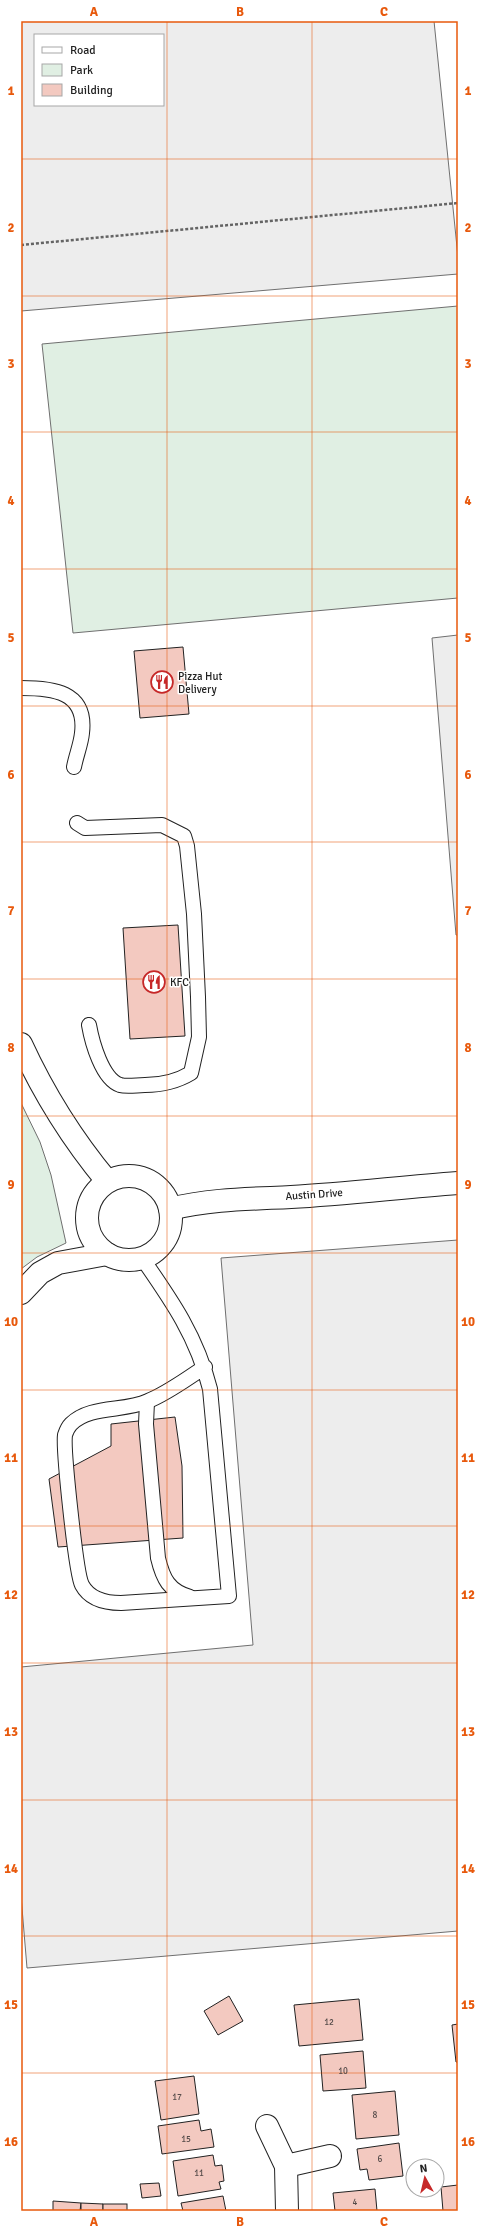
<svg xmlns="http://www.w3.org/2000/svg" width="479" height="2232" font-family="Signika,sans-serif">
<rect width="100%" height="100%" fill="#fff"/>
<g fill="#e0efe3" stroke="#6f6f6f">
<polygon points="458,306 458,598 73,633 42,344"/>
<polygon points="21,1103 40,1142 51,1175 66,1243 37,1257 21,1269"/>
</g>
<g fill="#ededed" stroke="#6f6f6f" fill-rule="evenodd">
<path d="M21,21H434L458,257V274L21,311ZM35,35H163V105H35Z"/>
<polygon points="458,635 458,935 456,935 432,638"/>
<polygon points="458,1240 458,1931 27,1968 21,1896 21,1667 253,1645 221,1258"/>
</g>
<g fill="#f3c9c0" stroke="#222">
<polygon points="183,647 189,714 140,718 134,651"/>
<polygon points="178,925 185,1036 130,1039 123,928"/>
<polygon points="175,1417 182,1466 183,1538 58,1547 49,1479 111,1446 111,1424"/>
<polygon points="229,1996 243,2021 218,2035 204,2011"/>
<polygon points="359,1999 363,2040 299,2046 294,2005"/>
<polygon points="458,2024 458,2062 456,2062 452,2025"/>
<polygon points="363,2051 366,2088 323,2091 320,2055"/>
<polygon points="194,2076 199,2114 161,2120 155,2081"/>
<polygon points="395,2091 399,2135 356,2139 352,2095"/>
<polygon points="199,2120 201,2131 211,2129 214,2147 162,2154 158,2126"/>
<polygon points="399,2143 403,2176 369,2180 367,2169 360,2170 357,2149"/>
<polygon points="213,2155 215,2166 222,2165 224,2181 219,2182 221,2189 178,2196 173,2161"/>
<polygon points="159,2183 161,2196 142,2198 140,2184"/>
<polygon points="458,2185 458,2211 443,2211 441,2187"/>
<polygon points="375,2189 377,2211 335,2211 333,2193"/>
<polygon points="223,2196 226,2211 183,2211 181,2203"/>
<polygon points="53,2201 81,2203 80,2211 53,2211"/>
<polygon points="81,2203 103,2204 103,2211 81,2211"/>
<rect x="103" y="2204" width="24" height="7"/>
</g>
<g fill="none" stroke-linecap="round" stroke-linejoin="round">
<g stroke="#222" stroke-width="16">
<g id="lane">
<path d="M21,688C52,688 87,691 82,733C81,744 76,756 74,767"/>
<path d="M77,823L85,828L162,825L184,836L187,846L194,914L198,997L199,1037L191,1073C176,1082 162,1085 145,1085C137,1085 127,1087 120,1085C102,1079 92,1042 89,1025"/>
<path d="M142,1258C172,1301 197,1337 210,1389L229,1596L121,1603C106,1603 90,1600 82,1585C76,1574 63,1449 65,1435C66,1432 68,1427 71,1424C90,1405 124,1412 148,1401C168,1393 186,1379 205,1367"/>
<path d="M147,1402L146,1424L158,1558C163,1579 169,1591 190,1597"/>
</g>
</g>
<g stroke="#222" stroke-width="24">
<g id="street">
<path d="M170,1209C210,1199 250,1199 291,1197C347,1194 402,1187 458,1183"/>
<polyline points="267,2126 286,2166 287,2211"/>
<polyline points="286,2166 330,2156"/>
</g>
</g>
<g stroke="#222" stroke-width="24">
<g id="secondary">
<path d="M21,1044C44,1094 72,1139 107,1181"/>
<circle cx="129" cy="1218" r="42"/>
</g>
</g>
<g stroke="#222" stroke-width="24">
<polyline id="highway" points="21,1293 40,1273 58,1263 107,1254"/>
</g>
<polyline stroke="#646464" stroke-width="2.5" stroke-dasharray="3 2" stroke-linecap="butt" points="21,245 458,203"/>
<use href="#lane" stroke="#fff" stroke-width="14"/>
<use href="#street" stroke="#fff" stroke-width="22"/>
<use href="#secondary" stroke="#fff" stroke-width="22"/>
<use href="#highway" stroke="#fff" stroke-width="22"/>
</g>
<path fill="none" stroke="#e8590c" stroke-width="1" stroke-opacity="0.55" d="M167,21V2211M312,21V2211M21,159H458M21,296H458M21,432H458M21,569H458M21,706H458M21,842H458M21,979H458M21,1116H458M21,1253H458M21,1390H458M21,1526H458M21,1663H458M21,1800H458M21,1936H458M21,2073H458"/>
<defs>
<g id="restaurant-ring" transform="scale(1.15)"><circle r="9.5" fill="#fff" stroke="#c62828" stroke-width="1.5"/><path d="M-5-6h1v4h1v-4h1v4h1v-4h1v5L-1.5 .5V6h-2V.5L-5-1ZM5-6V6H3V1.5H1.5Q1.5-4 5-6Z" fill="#c62828"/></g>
</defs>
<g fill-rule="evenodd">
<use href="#restaurant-ring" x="162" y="682"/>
<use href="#restaurant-ring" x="154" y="982"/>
</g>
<g text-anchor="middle" stroke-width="3" stroke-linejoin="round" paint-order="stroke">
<g font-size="9" fill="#564c4a">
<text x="329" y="2025">12</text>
<text x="343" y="2074">10</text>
<text x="177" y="2100">17</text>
<text x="375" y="2118">8</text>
<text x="186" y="2142">15</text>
<text x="380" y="2162">6</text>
<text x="199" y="2176">11</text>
<text x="355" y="2205">4</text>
</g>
<g font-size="11" fill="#222" stroke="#fff" text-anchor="start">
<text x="178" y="680">Pizza Hut<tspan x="178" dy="13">Delivery</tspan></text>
<text x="170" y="986">KFC</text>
</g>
<g font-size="11" fill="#222" stroke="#fff">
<text transform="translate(314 1194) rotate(-4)" y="4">Austin Drive</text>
</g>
</g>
<rect width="479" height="2232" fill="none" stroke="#ffffff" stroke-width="44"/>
<rect x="34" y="34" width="130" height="72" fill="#ffffff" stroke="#a7a7a7"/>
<rect x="42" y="47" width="20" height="6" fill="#ffffff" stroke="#a7a7a7"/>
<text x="70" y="54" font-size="12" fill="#222222">Road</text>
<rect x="42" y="64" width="20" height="12" fill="#e0efe3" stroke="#a7a7a7"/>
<text x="70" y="74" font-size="12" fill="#222222">Park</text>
<rect x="42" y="84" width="20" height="12" fill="#f3c9c0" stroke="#a7a7a7"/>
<text x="70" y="94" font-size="12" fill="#222222">Building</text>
<g transform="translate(425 2178) rotate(352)"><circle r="19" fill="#ffffff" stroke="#a7a7a7"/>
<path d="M0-3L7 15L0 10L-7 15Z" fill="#c62828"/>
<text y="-6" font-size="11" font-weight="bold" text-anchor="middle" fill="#222222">N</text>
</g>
<rect x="22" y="22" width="435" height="2188" fill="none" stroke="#e8590c" stroke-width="1.5"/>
<g font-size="13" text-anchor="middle" font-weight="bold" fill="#e8590c">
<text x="94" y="16">A</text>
<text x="240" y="16">B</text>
<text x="384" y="16">C</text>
<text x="11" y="95">1</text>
<text x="468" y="95">1</text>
<text x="11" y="232">2</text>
<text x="468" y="232">2</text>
<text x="11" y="368">3</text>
<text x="468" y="368">3</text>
<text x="11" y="505">4</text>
<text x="468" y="505">4</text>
<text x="11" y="642">5</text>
<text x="468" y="642">5</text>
<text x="11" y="779">6</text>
<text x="468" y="779">6</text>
<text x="11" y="915">7</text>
<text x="468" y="915">7</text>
<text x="11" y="1052">8</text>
<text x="468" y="1052">8</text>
<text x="11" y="1189">9</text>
<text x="468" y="1189">9</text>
<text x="11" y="1326">10</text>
<text x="468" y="1326">10</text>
<text x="11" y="1462">11</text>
<text x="468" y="1462">11</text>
<text x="11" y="1599">12</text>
<text x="468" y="1599">12</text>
<text x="11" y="1736">13</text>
<text x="468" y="1736">13</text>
<text x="11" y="1873">14</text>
<text x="468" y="1873">14</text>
<text x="11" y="2009">15</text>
<text x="468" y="2009">15</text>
<text x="11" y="2146">16</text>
<text x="468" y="2146">16</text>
<text x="94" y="2226">A</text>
<text x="240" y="2226">B</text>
<text x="384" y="2226">C</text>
</g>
</svg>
